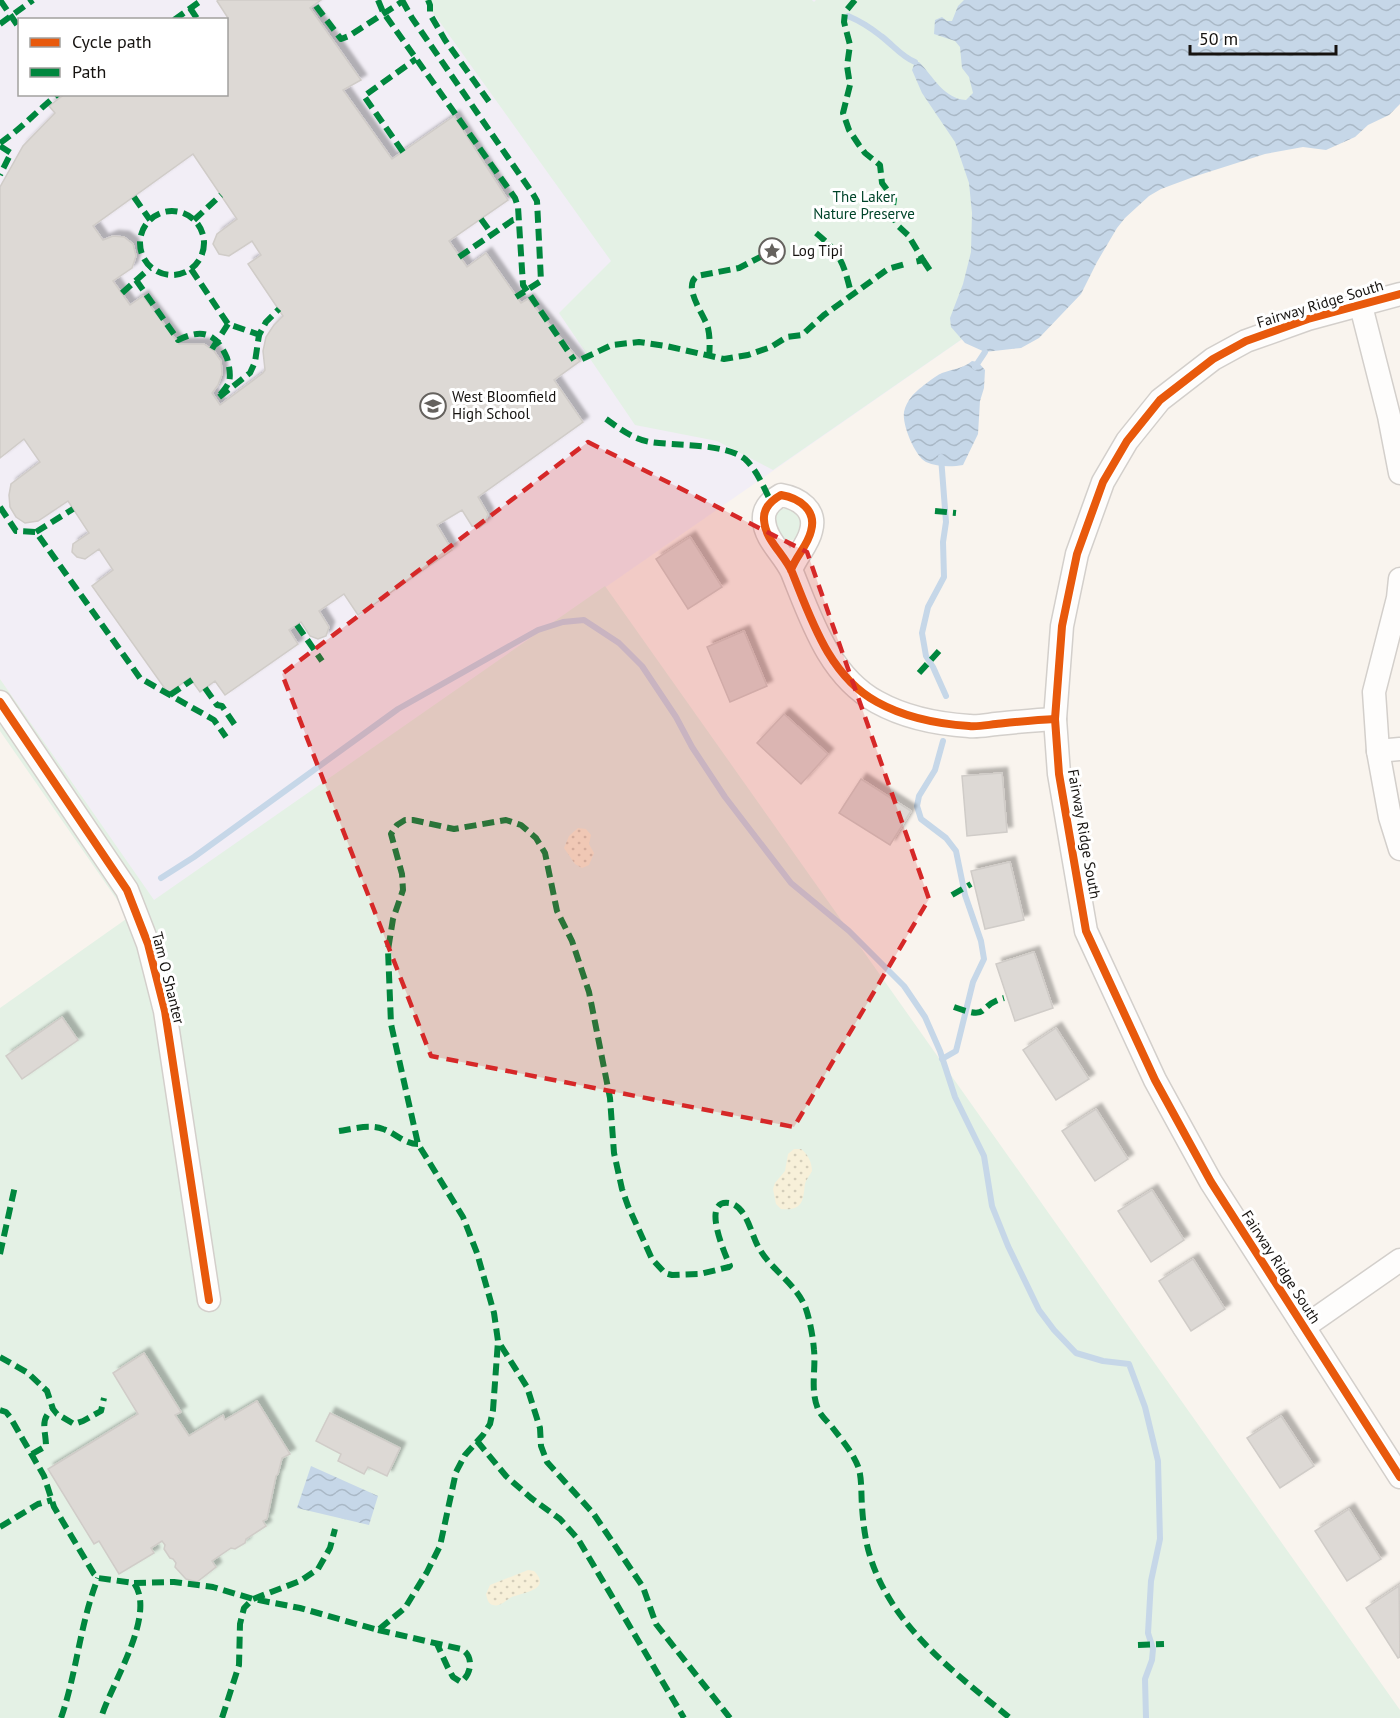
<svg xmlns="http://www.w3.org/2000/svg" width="1400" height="1718" font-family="'PT Sans',sans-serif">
<defs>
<pattern id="sand-dots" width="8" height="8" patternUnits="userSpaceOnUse" patternTransform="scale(1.5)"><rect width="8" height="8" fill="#f7f0d9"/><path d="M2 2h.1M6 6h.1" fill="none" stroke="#d3cdb9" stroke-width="1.8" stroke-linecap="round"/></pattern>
<pattern id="water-waves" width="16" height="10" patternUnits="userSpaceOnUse" patternTransform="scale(1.5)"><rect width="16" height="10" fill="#c6d7e8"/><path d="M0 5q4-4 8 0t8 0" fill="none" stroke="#a9b8c6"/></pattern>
<filter id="shadow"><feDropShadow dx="5.5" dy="-5.5" stdDeviation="1.5" flood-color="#0004"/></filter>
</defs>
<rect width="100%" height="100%" fill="#f9f4ee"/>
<path fill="#f2eef6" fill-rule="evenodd" d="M0,0H1135L1095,247L154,901L0,679ZM20,20H226V94H20Z"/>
<g fill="#e4f1e5">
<polygon points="424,0 812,0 814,2 816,0 1135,0 1095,247 773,470 717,441 635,425 559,313 611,261"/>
<polygon points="787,507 793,508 804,519 797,539 786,541 781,539 772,521 777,511"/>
<polygon points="605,586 1400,1710 1400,1718 0,1718 0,1008 129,917 0,731 0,679 154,900"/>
</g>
<g fill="url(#sand-dots)">
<polygon points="578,828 586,829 591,835 589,844 594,853 589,865 582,868 575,864 564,848 569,836"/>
<path d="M794,1149H801C808,1154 812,1163 812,1171C810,1175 806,1180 805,1184C803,1201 803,1211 781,1209L776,1204L773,1189L775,1183L785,1171L788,1154Z"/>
<path d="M528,1570L534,1571C554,1591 518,1593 510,1598C505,1601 500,1607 493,1605C488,1604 487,1598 486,1594L490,1585Z"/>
</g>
<g fill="url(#water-waves)">
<path d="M964,0H1400V104L1389,115L1368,125L1355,137L1326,150L1303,147L1265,154L1196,176L1161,189L1149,196L1125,218L1117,228L1097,262L1081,294L1039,338L1021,348L985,352L965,343L951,327L950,318L963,284L971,252L972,213L969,183L955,142L922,93L912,70L915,62H919C933,76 944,99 966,100L973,93L969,77L962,68L960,47L955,41L934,34L935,20L942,17L947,21H952L958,6Z"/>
<path d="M972,361L978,362L985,370L984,388L980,401L978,434L963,465C952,467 937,467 926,462C915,456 902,425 904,412C905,406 908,401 912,396C917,390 935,376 942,373C953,369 962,369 972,361Z"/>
<polygon points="311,1466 378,1496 369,1525 297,1508"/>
</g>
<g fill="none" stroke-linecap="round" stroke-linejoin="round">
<g stroke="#c6d7e8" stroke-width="6">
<path d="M848,16C860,21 871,28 881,36C893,45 902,57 915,62"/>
<polyline points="975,367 985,352"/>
<polyline points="941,457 946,522 943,542 944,577 928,607 922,633 926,656 933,667 946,696"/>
<polyline points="161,878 194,857 398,709 538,630 563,622 584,620 619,643 642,666 676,717 692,747 725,797 791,883 849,931 904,986 925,1017 940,1051 955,1097 984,1156 992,1206 1008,1246 1039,1310 1054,1330 1076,1353 1103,1361 1129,1364 1145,1407 1158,1461 1160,1539 1151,1581 1148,1633 1153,1649 1152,1660 1145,1679 1146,1718"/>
<polyline points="942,1059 956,1051 973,982 984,959 981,941 965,895 956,851 946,838 921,819 917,806 919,796 935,770 943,741"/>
</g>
</g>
<g fill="#ddd9d5" stroke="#d0ccc8" stroke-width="1.5" fill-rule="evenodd" filter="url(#shadow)">
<path d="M218,0H321L310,8L361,80L343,90L392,159L454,116L508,200L449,241L467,267L486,253L521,303L528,299L580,361L554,380L583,422L478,497L488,514L485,523L479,528L472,526L462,510L437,525L452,550L358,615L344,594L319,611L329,627L326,636L318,639L310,636L301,622L289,630L298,644L225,695L215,681L200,692L190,678L168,693L92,586L113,570L99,549L85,559L77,557L72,552L73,544L89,533L68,501L38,521L25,523L16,517L10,507L9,495L11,484L40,462L24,439L0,458V187L23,146L55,113L49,106L65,94H226L228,18L217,1ZM193,154L237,219L217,234L213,244L219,254L229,256L252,241L261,255L248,264L283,316L274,325L266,337L263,351L265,370L263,373L220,405L212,393L218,385L222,374L221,361L214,351L204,344H179L143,296L130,305L113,281L132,268L136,256L133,244L124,237L113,236L103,240L93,226Z"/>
<polygon points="690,537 722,587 688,609 656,559"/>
<polygon points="744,631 767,686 730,702 707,647"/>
<polygon points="784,714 828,754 801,784 757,743"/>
<polygon points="1002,773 1007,832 967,836 962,776"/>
<polygon points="861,779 911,811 890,845 839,813"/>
<polygon points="1010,862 1024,920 985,929 971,871"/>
<polygon points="1034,952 1053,1008 1015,1021 996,964"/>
<polygon points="62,1017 78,1040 22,1079 6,1056"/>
<polygon points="1056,1028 1089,1079 1056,1100 1023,1050"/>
<polygon points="1096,1109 1128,1159 1095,1181 1062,1131"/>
<polygon points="1152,1190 1184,1240 1151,1262 1118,1211"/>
<polygon points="1193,1259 1225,1309 1191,1331 1159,1281"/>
<polygon points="144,1353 181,1412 175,1415 189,1436 223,1415 225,1420 257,1401 290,1454 282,1458 278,1474 276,1476 267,1519 263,1521 266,1526 246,1539 245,1543 235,1549 231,1548 212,1561 216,1567 197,1582 186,1579 175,1567 176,1563 173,1559 170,1558 164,1549 165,1545 162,1541 151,1548 154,1553 119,1574 99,1541 94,1544 48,1469 138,1414 113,1373"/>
<polygon points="330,1413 400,1448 387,1476 368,1467 364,1474 338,1461 341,1454 316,1441"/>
<polygon points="1281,1416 1314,1466 1280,1488 1247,1438"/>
<polygon points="1349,1509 1381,1559 1347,1581 1315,1531"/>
<polygon points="1399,1586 1400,1657 1398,1658 1366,1608"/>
</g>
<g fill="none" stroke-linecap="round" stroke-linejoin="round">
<g stroke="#d3cfcb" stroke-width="25">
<g id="minor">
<polyline points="1400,294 1308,319 1246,341 1213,359 1160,400 1127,441 1103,482 1077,554 1062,626 1055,719 1059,774 1086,931 1155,1080 1211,1182 1400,1477"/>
<polyline points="1361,306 1389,416 1400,473"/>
<path d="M791,570C796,556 808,545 811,531C817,510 799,498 781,495C772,500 763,508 764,520C765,540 784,554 792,572C811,619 829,676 877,702C904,717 938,724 969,726C977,727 987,725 996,724C1016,722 1035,720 1055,719"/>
<polyline points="1400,579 1398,598 1374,692 1378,751 1390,817 1400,849"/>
<polyline points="0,702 127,890 148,944 165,1011 209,1300"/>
<polyline points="1378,751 1400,749"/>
<polyline points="1304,1327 1400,1260"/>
</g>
</g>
<use href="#minor" stroke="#fefdfc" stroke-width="22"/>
<g stroke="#00873e" stroke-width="6" stroke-dasharray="12 6" stroke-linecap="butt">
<polyline points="0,0 20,29"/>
<polyline points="378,0 383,12 515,198 518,207 523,285 574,360"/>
<polyline points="402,0 412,18 533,194 537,201 541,281 516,297"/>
<polyline points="428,0 430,5 430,14 445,40 492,106"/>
<polyline points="855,0 845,12 844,22 850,45 847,66 850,85 843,113 849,130 859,145 865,153 880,165 882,183 894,199 892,213 897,225 908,235 923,260 914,262"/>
<polyline points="316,6 341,39 349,36 403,1"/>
<polyline points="190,8 198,20"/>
<polyline points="174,20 202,0"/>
<polyline points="0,24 33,0"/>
<path d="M0,143C21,129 38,110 58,94"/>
<polyline points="0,146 11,153 0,175"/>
<polyline points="403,152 364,96 416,59"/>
<polyline points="134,197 150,220"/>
<circle cx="172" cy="243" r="32"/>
<polyline points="481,219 492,234"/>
<polyline points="194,220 221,195"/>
<path d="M816,233C839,252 843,261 850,289L854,292"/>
<polyline points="459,257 513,220 519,219"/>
<polyline points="923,260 931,272"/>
<polyline points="191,269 228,324 266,337"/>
<path d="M136,280L178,340C203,328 216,333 227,358C229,365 231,375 229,382C227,387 221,393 218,398L250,373L255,362L259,335L266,322L279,309"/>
<polyline points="122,293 150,268"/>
<polyline points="212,349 228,324"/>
<path d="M709,357C710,347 710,337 708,328C704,314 682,287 697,276L739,268L772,251"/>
<polyline points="582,359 612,345 639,342 666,346 724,359 748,355 771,347 787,337 802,335 824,315 888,269 905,264"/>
<path d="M606,419C620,429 633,439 650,442C676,446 725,443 745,459C757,470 764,488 771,502"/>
<polyline points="0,507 16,531 36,532 140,678 214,720 226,737"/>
<polyline points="935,511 956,513"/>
<polyline points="36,532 73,509"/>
<polyline points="297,625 322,661"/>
<polyline points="919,673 939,651"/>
<polyline points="205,688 217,705 222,706 237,728"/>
<polyline points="170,695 192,680"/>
<polyline points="952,895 971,884"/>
<path d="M954,1007C993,1021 975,1006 1004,998"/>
<path d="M339,1131C353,1129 370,1124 383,1129C395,1133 405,1144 418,1144"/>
<polyline points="0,1254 15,1186"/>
<polyline points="0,1357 28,1373 47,1391 53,1409 57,1414 74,1424 83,1421 101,1411 104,1398"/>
<path d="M0,1410L6,1412L10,1417L44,1476L54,1507L94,1574L98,1578L134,1583C157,1615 111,1684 101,1718"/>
<polyline points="477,1441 506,1476 531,1498 560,1519 578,1539 684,1718"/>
<path d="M32,1454L46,1446C46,1431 39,1419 53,1409"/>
<polyline points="0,1527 38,1504 52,1500"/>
<polyline points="134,1583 174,1582 213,1587 253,1599 300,1608 378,1630 405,1608 427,1572 440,1546 456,1472 465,1455 483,1435 490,1424 493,1410 498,1341"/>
<path d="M378,1630L461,1649C474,1655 472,1674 461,1682L453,1677L448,1668L437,1644"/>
<polyline points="1138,1645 1164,1644"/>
<path d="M61,1718C77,1672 80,1623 98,1578"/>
<polyline points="222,1718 239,1665 240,1624 244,1608 253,1599 300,1581 318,1569 330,1548 335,1529"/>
<path d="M730,1718L656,1624L643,1587L593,1513L547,1462L541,1446L540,1428L527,1387L498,1341L494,1313L477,1253L463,1217L418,1144L391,1024L388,950L393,919L403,890L402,874L391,834L397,825L405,820H413L454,829L506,820L521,825L536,838L545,853L557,911L572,941L589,992L610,1098L614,1153L622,1189L628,1206L652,1259L665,1273L672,1275L700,1274L729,1267L730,1266C726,1256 700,1199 729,1203C747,1206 751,1235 759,1248C771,1270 797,1284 806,1309C810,1321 813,1337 814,1350C816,1369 810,1390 818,1409C821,1416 827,1421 832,1427C842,1440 854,1454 859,1469C862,1482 861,1493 862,1506C863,1522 865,1540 870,1556C891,1626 956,1674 1010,1718"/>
</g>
<g stroke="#fff" stroke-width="11">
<g id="cycleway">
<polyline points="1400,294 1308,319 1246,341 1213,359 1160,400 1127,441 1103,482 1077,554 1062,626 1055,719 1059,774 1086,931 1155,1080 1211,1182 1400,1477"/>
<path d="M791,570C796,556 808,545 811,531C817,510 799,498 781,495C772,500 763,508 764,520C765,540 784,554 792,572C811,619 829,676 877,702C904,717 938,724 969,726C977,727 987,725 996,724C1016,722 1035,720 1055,719"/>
<polyline points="0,702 127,890 148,944 165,1011 209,1300"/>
</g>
</g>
<use href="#cycleway" stroke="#e8590c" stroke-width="8"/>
</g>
<path fill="#d62828" fill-opacity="0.2" stroke="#d62828" stroke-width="4.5" stroke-dasharray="12 8" stroke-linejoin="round" d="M588,442L807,552L929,899L794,1127L431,1056L282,674Z"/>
<defs>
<g id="sight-ring" transform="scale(1.35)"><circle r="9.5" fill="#fff" stroke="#65625e" stroke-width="1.5"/><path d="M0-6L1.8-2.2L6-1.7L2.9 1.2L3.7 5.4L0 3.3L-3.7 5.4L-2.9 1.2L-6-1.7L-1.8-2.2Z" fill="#65625e"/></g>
<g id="school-ring" transform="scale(1.35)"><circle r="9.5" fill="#fff" stroke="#65625e" stroke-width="1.5"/><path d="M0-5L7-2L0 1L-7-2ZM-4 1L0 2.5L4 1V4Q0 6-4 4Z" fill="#65625e"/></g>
</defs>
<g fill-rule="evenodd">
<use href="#sight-ring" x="772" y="251"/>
<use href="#school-ring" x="433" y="406"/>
</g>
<g text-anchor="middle" stroke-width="6" stroke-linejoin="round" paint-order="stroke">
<g font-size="15" fill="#00442a" stroke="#fff">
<text x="864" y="202">The Laker<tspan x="864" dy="17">Nature Preserve</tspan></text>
</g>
<g font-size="15" fill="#161310" stroke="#fff" text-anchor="start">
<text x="792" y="256">Log Tipi</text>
<text x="452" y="402">West Bloomfield<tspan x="452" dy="17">High School</tspan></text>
</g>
<g font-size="15" fill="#161310" stroke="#fff">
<text transform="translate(1320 304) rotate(-17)" y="5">Fairway Ridge South</text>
<text transform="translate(1084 834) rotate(80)" y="5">Fairway Ridge South</text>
<text transform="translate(168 978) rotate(76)" y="5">Tam O Shanter</text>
<text transform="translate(1281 1267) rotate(57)" y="5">Fairway Ridge South</text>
</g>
</g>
<rect x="18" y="18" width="210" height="78" fill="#ffffff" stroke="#a2a19f" stroke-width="1.5"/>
<rect x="30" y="38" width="30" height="9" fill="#e8590c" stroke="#a2a19f" stroke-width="1.5"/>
<text x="72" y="48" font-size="18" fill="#161310">Cycle path</text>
<rect x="30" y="68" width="30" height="9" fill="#00873e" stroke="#a2a19f" stroke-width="1.5"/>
<text x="72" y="78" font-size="18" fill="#161310">Path</text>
<path d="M1190 45v9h146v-9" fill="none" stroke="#161310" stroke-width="3"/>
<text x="1199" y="45" font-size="18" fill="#161310" stroke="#ffffff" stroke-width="4.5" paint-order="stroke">50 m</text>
</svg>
